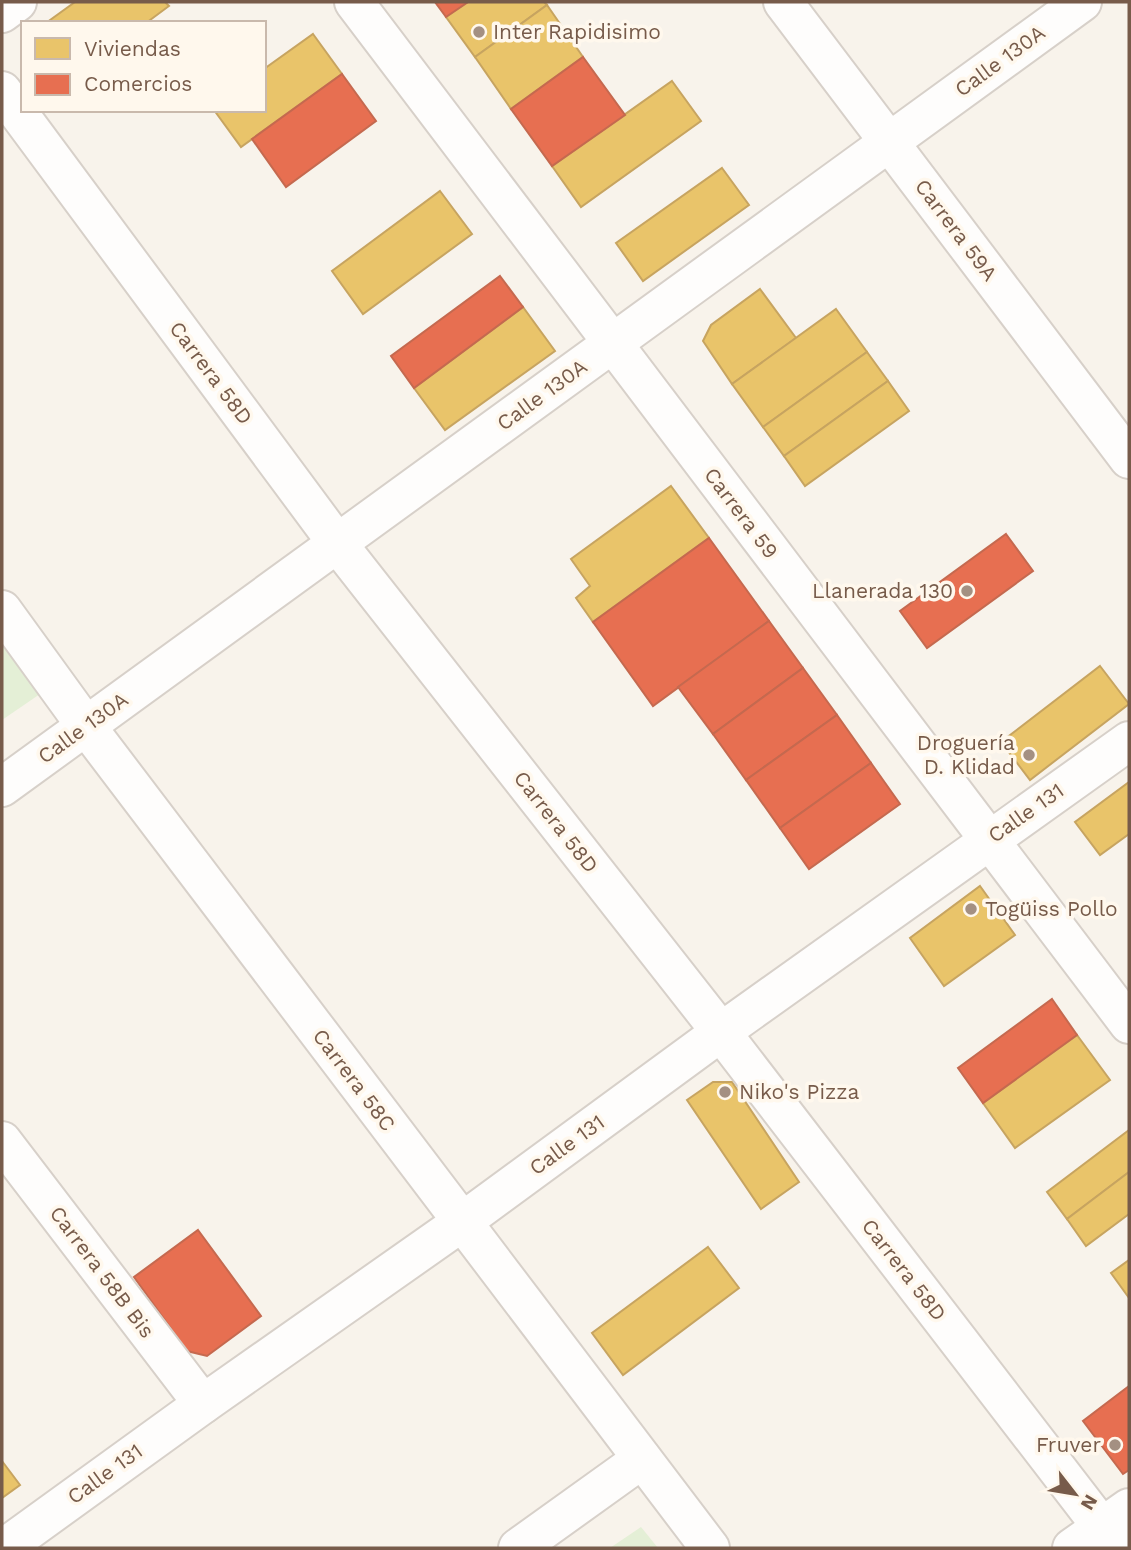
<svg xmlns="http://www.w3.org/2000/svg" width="1131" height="1550" font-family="'Work Sans',sans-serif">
<rect width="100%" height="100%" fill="#f8f3eb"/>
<g fill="#e4efd6">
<polygon points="2,644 40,694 2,720"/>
<polygon points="641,1527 658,1548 610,1548"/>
</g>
<g fill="#e9c46a" stroke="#c7a460" stroke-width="2">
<polygon points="75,2 165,2 169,6 146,23 46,23"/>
<polygon points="468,2 544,2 547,5 475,57 446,17"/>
<polygon points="547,5 583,57 511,109 475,57"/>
<polygon points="313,34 342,74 241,147 214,110 264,110 264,69"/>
<polygon points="672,81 701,121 581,207 552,166"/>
<polygon points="722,168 749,205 643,281 616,243"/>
<polygon points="440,191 472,234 363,314 332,271"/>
<polygon points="760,289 796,338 732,384 703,341 711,325"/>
<polygon points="523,307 555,351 445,430 414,388"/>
<polygon points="836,309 867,352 763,427 732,384"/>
<polygon points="867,352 888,381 784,456 763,427"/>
<polygon points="888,381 909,411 805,486 784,456"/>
<polygon points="671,486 709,538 593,622 576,598 590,586 571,559"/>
<polygon points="1100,666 1129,704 1030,780 1001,742"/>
<polygon points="1129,782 1129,834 1100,855 1075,822"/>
<polygon points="980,886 1015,935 944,986 910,938"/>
<polygon points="1077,1035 1110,1080 1015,1148 983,1103"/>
<polygon points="713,1082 732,1082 799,1182 761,1209 687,1100"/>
<polygon points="1129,1130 1129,1172 1067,1219 1047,1192"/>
<polygon points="1129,1172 1129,1214 1086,1246 1067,1219"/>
<polygon points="708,1247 739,1288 623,1375 592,1333"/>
<polygon points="1129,1260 1129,1298 1111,1273"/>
<polygon points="2,1461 20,1485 2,1498"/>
</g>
<g fill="#e76f51" stroke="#c5694f" stroke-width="2">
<polygon points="435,2 468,2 446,17"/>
<polygon points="583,57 625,115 552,166 511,109"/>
<polygon points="342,74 376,121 286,187 252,139"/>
<polygon points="500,276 523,307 414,388 391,356"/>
<polygon points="1006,534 1033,571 927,648 900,611"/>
<polygon points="709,538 769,621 653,706 593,622"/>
<polygon points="769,621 803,668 713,734 678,687"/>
<polygon points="803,668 837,715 746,780 713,734"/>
<polygon points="837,715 871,763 780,828 746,780"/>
<polygon points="871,763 900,804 809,869 780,828"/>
<polygon points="1052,999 1077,1035 983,1103 958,1068"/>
<polygon points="198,1230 261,1316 207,1356 187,1351 134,1277"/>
<polygon points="1129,1386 1129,1470 1123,1474 1083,1421"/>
</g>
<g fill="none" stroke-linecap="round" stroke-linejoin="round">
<g stroke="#d7d0c9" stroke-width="42">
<g id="minor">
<polyline points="783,2 1129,459"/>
<polyline points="2,13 17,2"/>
<polyline points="2,91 337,543 721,1032 1118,1548"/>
<polyline points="2,610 86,726 710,1548"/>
<polyline points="2,787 1082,2"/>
<polyline points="2,1141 203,1404"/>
<polyline points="4,1548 203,1404 462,1222 721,1032 1129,741"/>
<polyline points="518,1548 642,1459"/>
<polyline points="1072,1548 1129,1508"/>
</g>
</g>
<g stroke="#d7d0c9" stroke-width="42">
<polyline id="tertiary" points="354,2 1129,1024"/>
</g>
<use href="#minor" stroke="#fefdfc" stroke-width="38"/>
<use href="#tertiary" stroke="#fefdfc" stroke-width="38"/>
</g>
<g fill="#a49082" stroke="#fff8ed" stroke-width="2.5">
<circle cx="479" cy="32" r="7"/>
<circle cx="967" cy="591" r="7"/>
<circle cx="1029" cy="755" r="7"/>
<circle cx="971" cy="909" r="7"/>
<circle cx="725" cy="1092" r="7"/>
<circle cx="1115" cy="1445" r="7"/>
</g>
<g text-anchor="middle" stroke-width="7" stroke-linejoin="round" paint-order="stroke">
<g font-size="21" fill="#775b4a" stroke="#fff8ed" text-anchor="start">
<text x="493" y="39">Inter Rapidisimo</text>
<text x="953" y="598" text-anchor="end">Llanerada 130</text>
<text x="1015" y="750" text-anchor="end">Droguería<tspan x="1015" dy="24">D. Klidad</tspan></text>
<text x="985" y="916">Togüiss Pollo</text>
<text x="739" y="1099">Niko's Pizza</text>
<text x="1101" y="1452" text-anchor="end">Fruver</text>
</g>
<g font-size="21" fill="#775b4a" stroke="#fff8ed">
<text transform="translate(1000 61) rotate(-36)" y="7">Calle 130A</text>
<text transform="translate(956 230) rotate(53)" y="7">Carrera 59A</text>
<text transform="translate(211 373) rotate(53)" y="7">Carrera 58D</text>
<text transform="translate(542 395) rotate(-36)" y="7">Calle 130A</text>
<text transform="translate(741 513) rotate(53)" y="7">Carrera 59</text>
<text transform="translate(83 728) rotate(-36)" y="7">Calle 130A</text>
<text transform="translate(1026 813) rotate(-35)" y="7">Calle 131</text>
<text transform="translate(556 822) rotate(52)" y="7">Carrera 58D</text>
<text transform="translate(354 1080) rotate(53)" y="7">Carrera 58C</text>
<text transform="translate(567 1145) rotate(-36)" y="7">Calle 131</text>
<text transform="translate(904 1270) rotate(52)" y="7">Carrera 58D</text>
<text transform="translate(102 1272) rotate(53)" y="7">Carrera 58B Bis</text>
<text transform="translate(105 1474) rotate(-36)" y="7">Calle 131</text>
</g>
</g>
<rect width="1131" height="1550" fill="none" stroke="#775b4a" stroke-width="7"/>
<rect x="21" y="21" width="245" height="91" fill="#fff8ed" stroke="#c9b9ac" stroke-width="2"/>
<rect x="35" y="38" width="35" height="21" fill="#e9c46a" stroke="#c9b9ac" stroke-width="2"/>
<text x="84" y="56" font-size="21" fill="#775b4a">Viviendas</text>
<rect x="35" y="74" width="35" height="21" fill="#e76f51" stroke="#c9b9ac" stroke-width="2"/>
<text x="84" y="91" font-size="21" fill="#775b4a">Comercios</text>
<g transform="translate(1075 1494) rotate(121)" stroke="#fff8ed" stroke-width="5" paint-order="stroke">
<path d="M0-5L12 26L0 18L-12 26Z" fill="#775b4a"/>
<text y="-10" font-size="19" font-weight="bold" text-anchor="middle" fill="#775b4a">N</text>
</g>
</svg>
